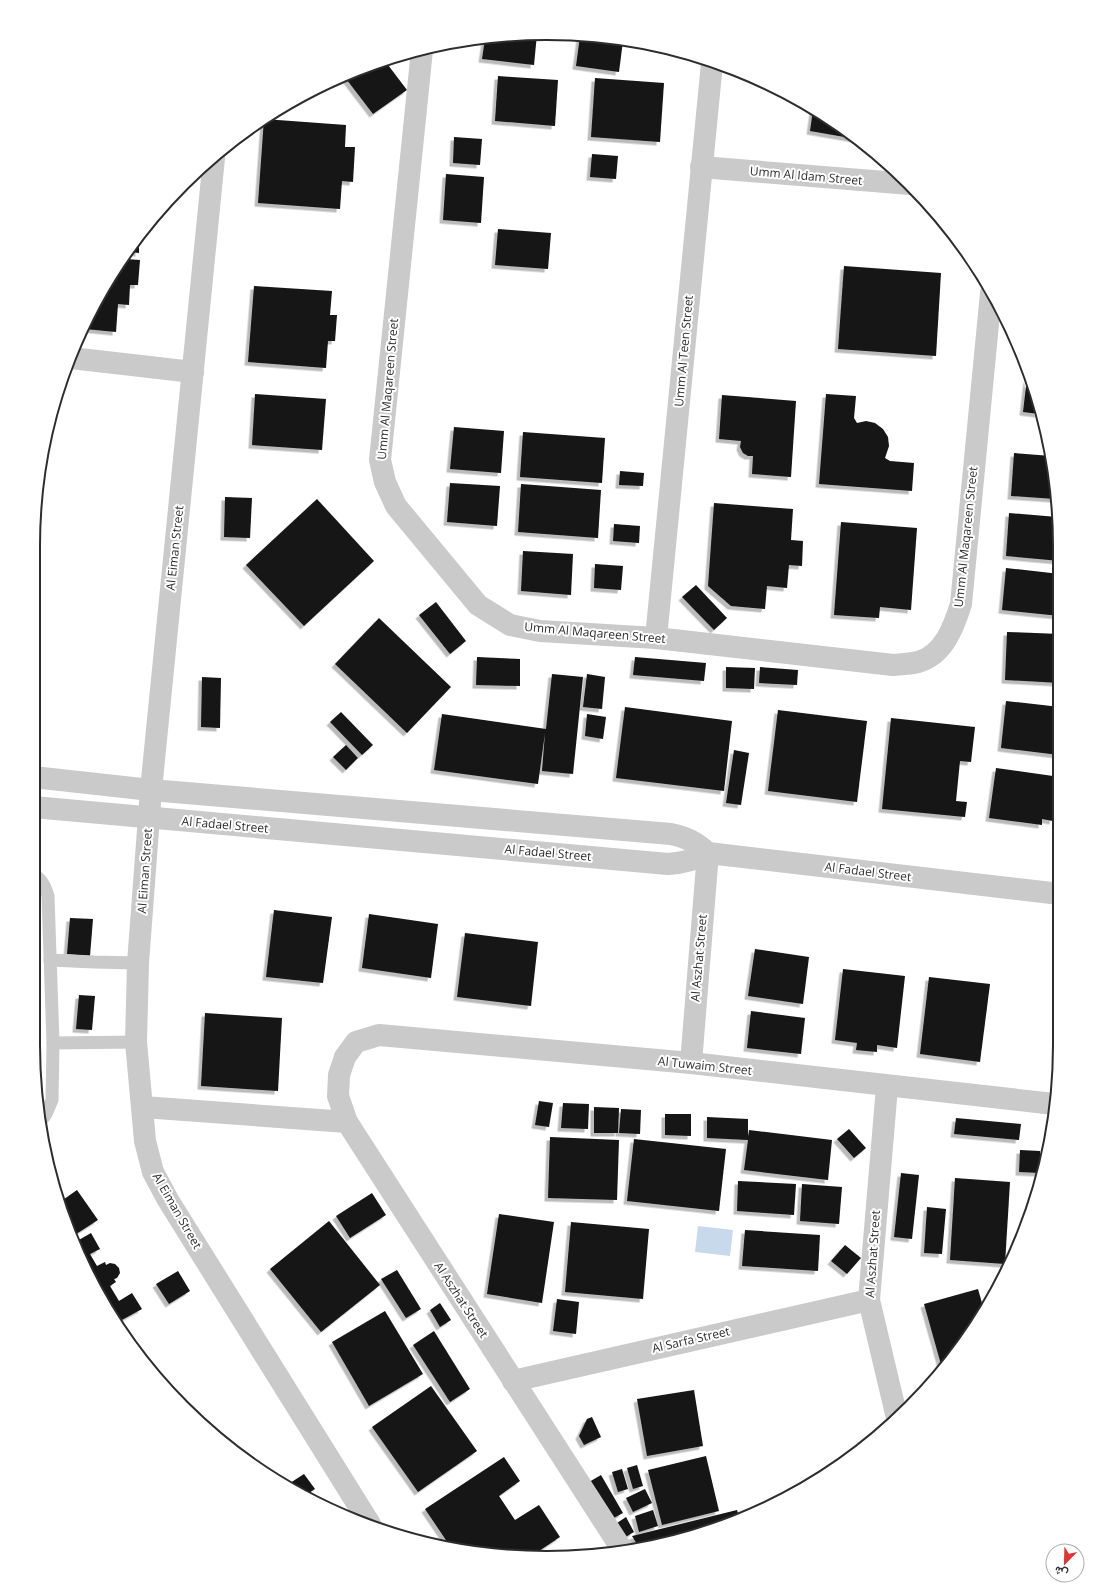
<svg xmlns="http://www.w3.org/2000/svg" width="1093" height="1591" font-family="'Open Sans',Vazirmatn,sans-serif">
<defs>
<filter id="shadow"><feDropShadow dx="-3.5" dy="3.5" stdDeviation="0" flood-color="#0004"/></filter>
</defs>
<rect width="100%" height="100%" fill="#fff"/>
<polygon fill="#c7d9ea" points="698,1226 733,1230 730,1256 695,1252"/>
<g fill="#141414" filter="url(#shadow)">
<polygon points="537,34 534,65 482,59 485,39"/>
<polygon points="580,36 623,41 619,72 576,66"/>
<polygon points="385,61 407,90 373,114 347,80 362,68"/>
<polygon points="498,76 558,80 555,126 495,121"/>
<polygon points="595,78 664,83 660,142 591,137"/>
<polygon points="813,110 832,120 856,139 810,131"/>
<polygon points="264,119 346,125 345,147 355,147 353,182 342,181 340,209 258,203"/>
<polygon points="454,137 482,139 480,165 453,163"/>
<polygon points="592,154 618,156 616,179 590,177"/>
<polygon points="446,174 484,177 481,223 443,220"/>
<polygon points="498,229 551,233 548,269 495,265"/>
<polygon points="139,241 139,253 130,252"/>
<polygon points="126,259 140,260 138,285 130,285 129,305 118,304 116,332 85,329 102,290"/>
<polygon points="844,266 941,273 936,356 838,349"/>
<polygon points="254,286 332,291 330,315 337,315 335,341 328,341 326,368 248,362"/>
<polygon points="1027,378 1029,385 1039,414 1023,412"/>
<polygon points="255,394 326,399 322,450 252,445"/>
<polygon points="826,394 856,396 854,418 857,423 866,421 875,423 883,429 888,437 889,446 885,458 890,461 914,463 912,491 819,484"/>
<polygon points="722,395 796,401 791,477 752,474 753,456 748,456 743,453 740,447 741,441 719,439"/>
<polygon points="454,427 504,431 501,473 450,469"/>
<polygon points="523,432 605,438 602,483 520,477"/>
<polygon points="1014,453 1051,456 1055,499 1011,496"/>
<polygon points="620,471 644,473 643,486 619,485"/>
<polygon points="450,483 500,486 497,526 447,522"/>
<polygon points="521,484 601,490 598,538 518,532"/>
<polygon points="225,497 252,498 250,538 224,537"/>
<polygon points="317,499 374,561 304,626 246,565"/>
<polygon points="714,503 793,509 791,540 803,541 802,566 789,565 787,588 767,586 765,609 731,606 708,586"/>
<polygon points="1009,513 1057,517 1060,561 1006,556"/>
<polygon points="841,522 917,528 911,610 880,607 879,618 834,615"/>
<polygon points="614,524 640,526 639,543 613,541"/>
<polygon points="523,551 573,554 571,595 521,591"/>
<polygon points="595,564 623,566 621,590 594,588"/>
<polygon points="1006,568 1060,574 1060,616 1002,610"/>
<polygon points="696,585 727,618 714,630 682,597"/>
<polygon points="436,602 466,641 450,654 419,615"/>
<polygon points="379,618 451,687 407,733 335,664"/>
<polygon points="1007,632 1060,634 1060,683 1005,680"/>
<polygon points="477,657 520,659 520,686 476,685"/>
<polygon points="635,657 706,663 704,681 633,675"/>
<polygon points="726,667 755,668 754,689 726,688"/>
<polygon points="760,667 798,670 797,685 759,683"/>
<polygon points="552,674 583,677 573,774 542,771 545,733 538,784 434,770 442,714 546,729"/>
<polygon points="587,674 605,677 602,709 583,707"/>
<polygon points="202,677 221,678 220,728 201,727"/>
<polygon points="1006,701 1060,707 1059,755 1001,748"/>
<polygon points="625,707 732,721 724,791 616,778"/>
<polygon points="778,710 867,721 857,802 768,791"/>
<polygon points="341,712 373,745 362,755 330,722"/>
<polygon points="587,714 606,717 603,739 585,736"/>
<polygon points="891,718 975,727 971,762 960,761 956,801 967,802 965,817 882,809"/>
<polygon points="346,745 358,758 346,770 333,757"/>
<polygon points="734,750 749,753 741,805 726,803"/>
<polygon points="996,768 1060,777 1060,800 1056,799 1053,821 1042,819 1042,825 989,818"/>
<polygon points="274,910 332,917 323,983 266,977"/>
<polygon points="369,914 438,924 431,978 362,968"/>
<polygon points="70,918 93,919 90,956 67,954"/>
<polygon points="465,933 538,942 531,1006 457,997"/>
<polygon points="755,949 809,957 803,1004 748,996"/>
<polygon points="843,969 905,976 897,1048 877,1045 877,1052 856,1050 857,1043 835,1040"/>
<polygon points="929,977 990,984 980,1062 920,1054"/>
<polygon points="79,995 95,996 92,1030 76,1029"/>
<polygon points="751,1011 805,1018 801,1054 747,1048"/>
<polygon points="205,1013 282,1018 278,1091 201,1086"/>
<polygon points="539,1101 553,1103 549,1127 535,1125"/>
<polygon points="563,1103 589,1104 588,1129 561,1128"/>
<polygon points="594,1107 619,1108 618,1133 594,1133"/>
<polygon points="621,1109 641,1110 640,1134 619,1133"/>
<polygon points="665,1114 691,1114 691,1136 665,1135"/>
<polygon points="707,1117 748,1119 748,1137 749,1130 832,1140 828,1180 744,1170 748,1140 707,1138"/>
<polygon points="956,1118 1021,1124 1019,1140 954,1134"/>
<polygon points="849,1129 866,1148 854,1158 837,1139"/>
<polygon points="550,1137 619,1140 617,1200 548,1198"/>
<polygon points="634,1139 726,1149 719,1211 627,1201"/>
<polygon points="1020,1150 1040,1151 1040,1173 1019,1172"/>
<polygon points="901,1173 919,1175 912,1239 894,1237"/>
<polygon points="955,1178 1010,1182 1005,1264 950,1260"/>
<polygon points="738,1181 796,1184 794,1215 737,1211"/>
<polygon points="802,1184 842,1187 839,1224 800,1221"/>
<polygon points="77,1190 98,1220 73,1236 60,1202"/>
<polygon points="372,1193 386,1215 350,1238 336,1216"/>
<polygon points="927,1207 946,1209 942,1254 924,1253"/>
<polygon points="499,1214 554,1222 542,1303 487,1294"/>
<polygon points="329,1221 380,1285 321,1332 270,1269"/>
<polygon points="571,1222 649,1229 643,1299 565,1292"/>
<polygon points="745,1230 820,1235 818,1271 742,1266"/>
<polygon points="91,1233 100,1249 90,1254 97,1266 105,1262 106,1265 110,1263 115,1264 119,1268 120,1273 117,1278 114,1279 116,1282 110,1286 119,1301 132,1293 142,1309 120,1321 117,1314 112,1317 86,1271 77,1247 79,1246 77,1241"/>
<polygon points="845,1245 861,1258 847,1274 831,1261"/>
<polygon points="397,1270 421,1309 406,1318 381,1279"/>
<polygon points="178,1271 190,1291 169,1304 156,1284"/>
<polygon points="978,1289 984,1310 973,1330 942,1368 924,1304"/>
<polygon points="557,1299 579,1302 576,1334 553,1331"/>
<polygon points="440,1303 451,1320 440,1327 430,1310"/>
<polygon points="385,1311 423,1374 369,1406 332,1342"/>
<polygon points="434,1331 470,1389 450,1402 413,1345"/>
<polygon points="431,1386 477,1451 418,1492 372,1427"/>
<polygon points="694,1390 703,1446 647,1456 637,1399"/>
<polygon points="592,1417 601,1437 584,1445 579,1436 587,1419"/>
<polygon points="706,1456 719,1511 662,1525 648,1470"/>
<polygon points="504,1457 520,1481 499,1496 515,1520 539,1505 560,1537 533,1555 480,1554 450,1546 425,1509"/>
<polygon points="637,1465 643,1486 633,1489 627,1468"/>
<polygon points="622,1469 628,1489 618,1492 612,1472"/>
<polygon points="304,1474 315,1489 306,1495 287,1485"/>
<polygon points="601,1475 623,1513 610,1520 589,1482"/>
<polygon points="645,1489 652,1503 633,1512 626,1498"/>
<polygon points="653,1510 658,1526 639,1532 635,1516"/>
<polygon points="737,1510 739,1517 646,1548 640,1549 632,1536"/>
<polygon points="626,1517 634,1532 622,1539 614,1525"/>
</g>
<g fill="none" stroke-linecap="round" stroke-linejoin="round">
<g stroke="#cacaca" stroke-width="13">
<path d="M33,874C42,880 45,886 48,896L53,1043L52,1100L46,1114L43,1118"/>
<polyline points="50,960 94,962 138,963"/>
<polyline points="53,1043 136,1042"/>
</g>
<g stroke="#cacaca" stroke-width="22">
<path d="M422,50L380,460L385,482L396,506L478,605L510,625L540,631L656,638L893,665C901,664 910,664 918,662C944,655 954,626 961,604L991,293"/>
<polyline points="214,158 151,790 138,963 136,1042 145,1141 153,1172 168,1200 370,1524"/>
<polyline points="701,167 910,184"/>
<polyline points="71,358 193,372"/>
<polyline points="656,638 712,63"/>
<polyline points="691,1063 708,853"/>
<polyline points="887,1087 869,1300 897,1418"/>
<polyline points="143,1107 347,1122"/>
<polyline points="513,1381 869,1300"/>
<polyline points="623,1551 347,1122 338,1096 339,1075 345,1057 356,1042 379,1035 691,1063 1054,1104"/>
</g>
<g stroke="#cacaca" stroke-width="22">
<path d="M33,777L151,790L671,834C686,837 696,842 708,853"/>
<path d="M33,807L668,864C683,863 695,860 708,853L1060,894"/>
</g>
</g>
<g text-anchor="middle" stroke-width="4" stroke-linejoin="round" paint-order="stroke">
<g font-size="12" fill="#2d2d2d" stroke="#fff">
<text transform="translate(806 176) rotate(5)" y="4">Umm Al Idam Street</text>
<text transform="translate(684 351) rotate(-85)" y="4">Umm Al Teen Street</text>
<text transform="translate(388 389) rotate(-85)" y="4">Umm Al Maqareen Street</text>
<text transform="translate(966 537) rotate(-84)" y="4">Umm Al Maqareen Street</text>
<text transform="translate(175 548) rotate(-84)" y="4">Al Eiman Street</text>
<text transform="translate(595 633) rotate(5)" y="4">Umm Al Maqareen Street</text>
<text transform="translate(225 825) rotate(5)" y="4">Al Fadael Street</text>
<text transform="translate(548 853) rotate(5)" y="4">Al Fadael Street</text>
<text transform="translate(145 871) rotate(-86)" y="4">Al Eiman Street</text>
<text transform="translate(868 872) rotate(7)" y="4">Al Fadael Street</text>
<text transform="translate(699 958) rotate(-85)" y="4">Al Aszhat Street</text>
<text transform="translate(705 1066) rotate(6)" y="4">Al Tuwaim Street</text>
<text transform="translate(177 1211) rotate(60)" y="4">Al Eiman Street</text>
<text transform="translate(873 1254) rotate(-86)" y="4">Al Aszhat Street</text>
<text transform="translate(461 1300) rotate(57)" y="4">Al Aszhat Street</text>
<text transform="translate(691 1340) rotate(-13)" y="4">Al Sarfa Street</text>
</g>
</g>
<path d="M0 0H1093V1591H0ZM546 40H547A506 506 0 0 1 1053 546V1045A506 506 0 0 1 547 1551H546A506 506 0 0 1 40 1045V546A506 506 0 0 1 546 40Z" fill="#fff" fill-rule="evenodd"/>
<path fill="none" stroke="#2d2d2d" stroke-width="2" d="M546 40H547A506 506 0 0 1 1053 546V1045A506 506 0 0 1 547 1551H546A506 506 0 0 1 40 1045V546A506 506 0 0 1 546 40Z"/>
<g transform="translate(1065 1563) rotate(203)"><circle r="19" fill="#ffffff" stroke="#ababab"/>
<path d="M0-3L7 15L0 10L-7 15Z" fill="#e03633"/>
<text y="-6" font-size="11" font-weight="bold" text-anchor="middle" fill="#2d2d2d">ش</text>
</g>
</svg>
